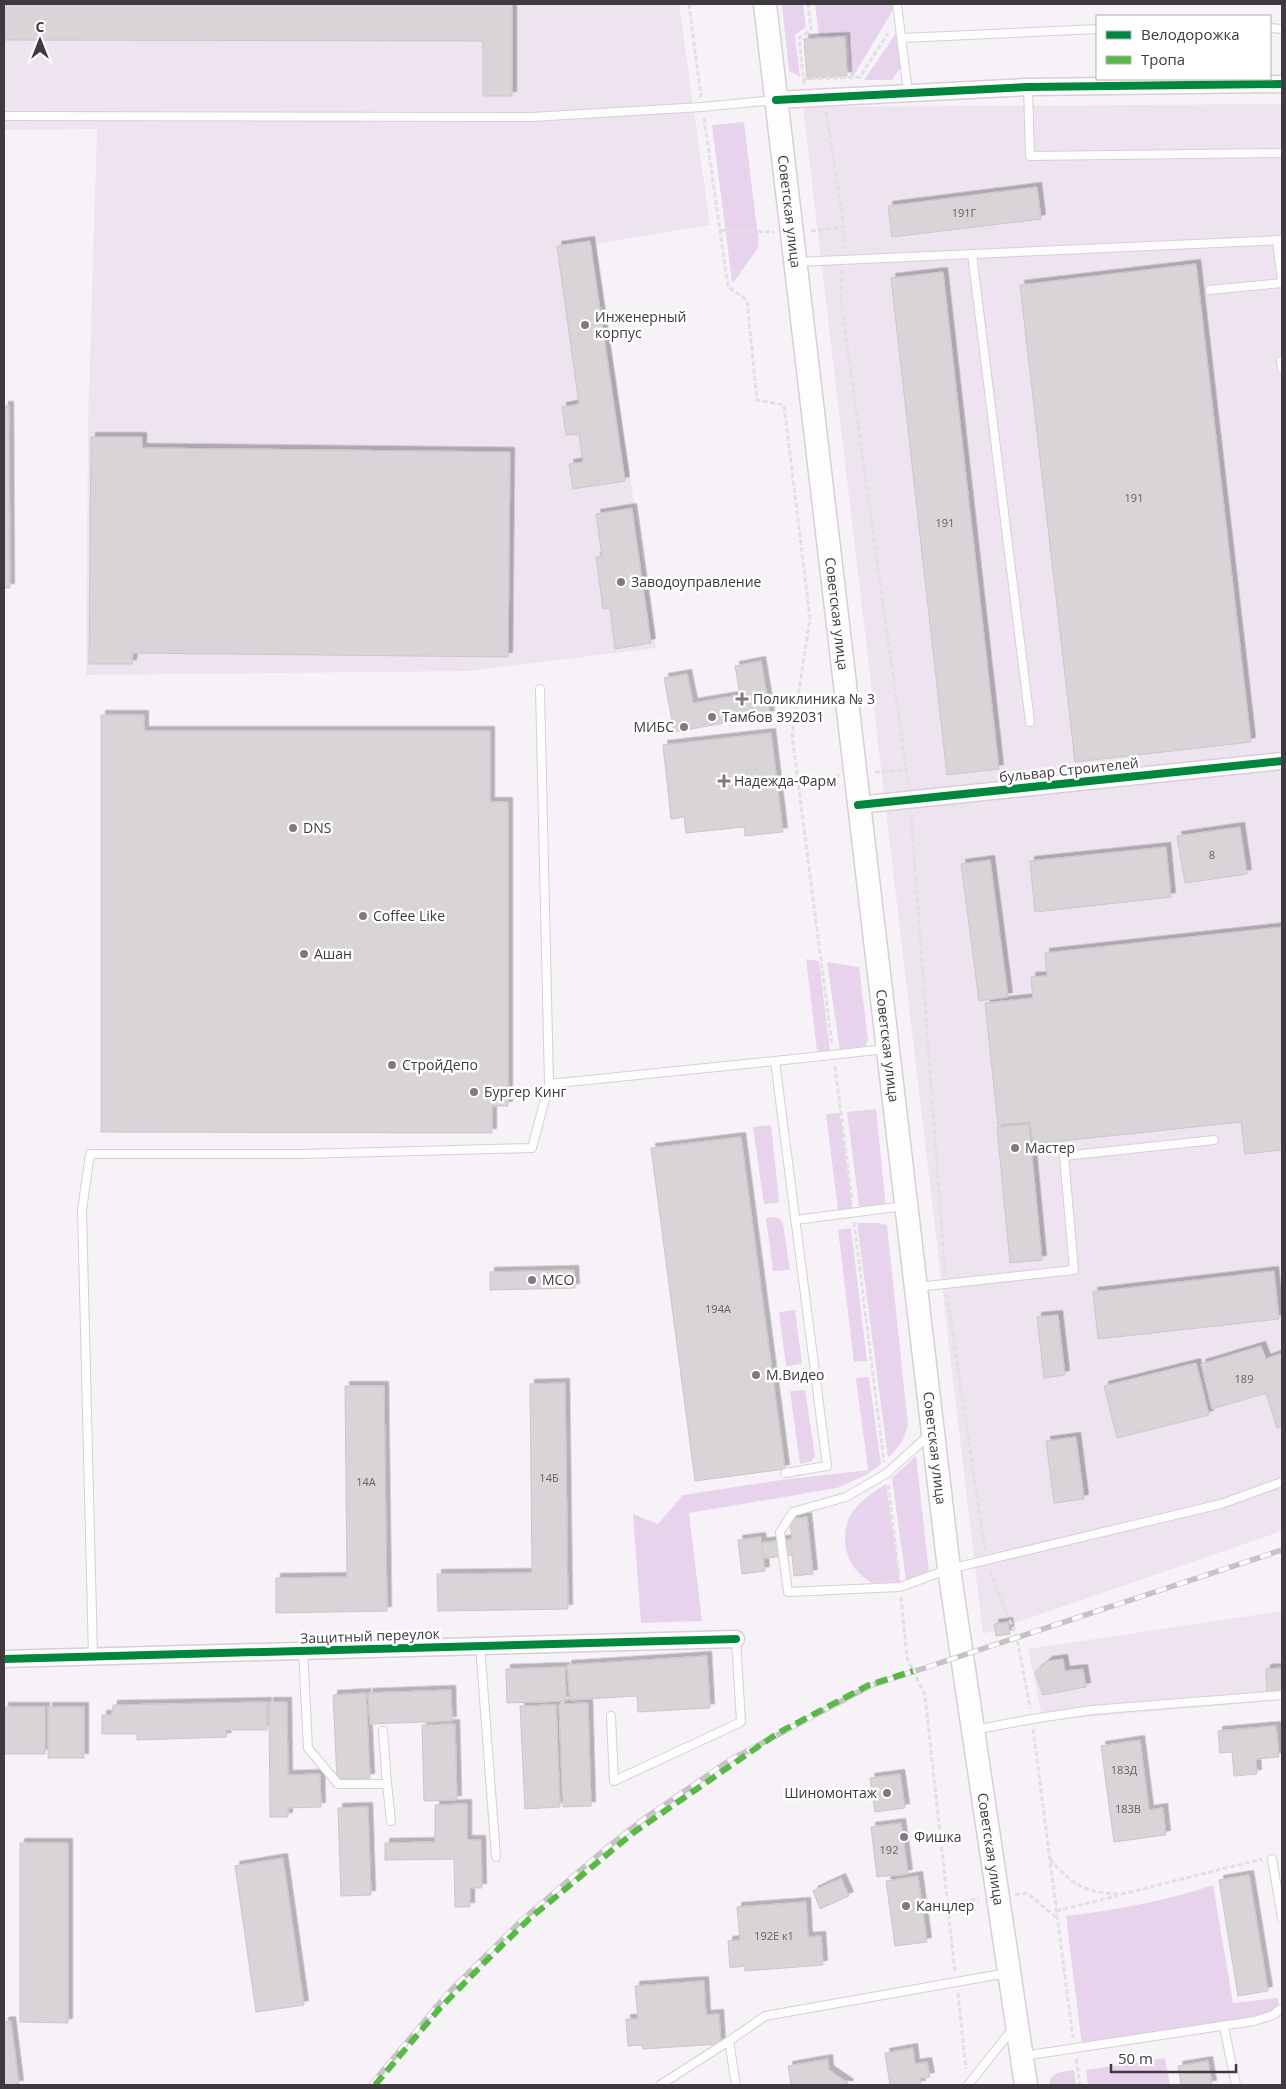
<svg xmlns="http://www.w3.org/2000/svg" width="1286" height="2089" font-family="'Open Sans',sans-serif">
<defs>
<filter id="shadow"><feDropShadow dx="4.5" dy="-4.5" stdDeviation="0" flood-color="#0004"/></filter>
</defs>
<rect width="100%" height="100%" fill="#f7f2f8"/>
<g fill="#eee4f0">
<polygon points="4,4 679,4 710,225 595,244 656,648 470,671 86,675 88,424 97,129 4,130"/>
<polygon points="1282,104 1282,1531 983,1634 803,107"/>
<polygon points="1282,1611 1282,1700 1043,1721 1028,1649"/>
</g>
<g fill="#e8d3ed">
<polygon points="782,4 803,4 806,27 795,35 800,77 789,71"/>
<polygon points="815,4 893,4 893,10 851,80 848,35 819,36"/>
<polygon points="897,32 901,67 892,80 864,80"/>
<polygon points="744,122 759,246 734,282 732,282 712,125"/>
<polygon points="806,959 819,961 831,1058 817,1050"/>
<polygon points="827,962 859,967 868,1040 862,1051 841,1058"/>
<polygon points="876,1109 885,1199 884,1207 860,1213 847,1112"/>
<polygon points="840,1113 853,1214 839,1217 826,1114"/>
<polygon points="771,1125 779,1201 776,1203 764,1204 753,1127"/>
<polygon points="775,1217 780,1219 783,1224 790,1270 773,1271 766,1218"/>
<polygon points="857,1223 877,1223 887,1225 908,1425 902,1442 888,1458"/>
<polygon points="851,1228 867,1361 854,1362 838,1230"/>
<polygon points="795,1310 802,1364 786,1366 779,1312"/>
<polygon points="869,1377 881,1464 866,1475 837,1488 689,1513 702,1621 641,1623 633,1514 658,1524 683,1495 781,1480 868,1470 856,1378"/>
<polygon points="805,1390 815,1456 811,1462 800,1464 790,1391"/>
<polygon points="916,1456 929,1572 926,1576 906,1581 892,1478"/>
<path d="M886,1484L900,1582L872,1583C866,1579 860,1575 856,1570C843,1555 841,1528 853,1511C861,1500 874,1492 886,1484Z"/>
<path d="M1213,1885L1233,2003L1278,1998L1279,2014L1082,2046L1066,1916C1117,1910 1165,1901 1213,1885Z"/>
<polygon points="1165,2058 1170,2085 1088,2085 1086,2070"/>
<path d="M1074,2070L1076,2085H1049C1051,2071 1062,2072 1074,2070Z"/>
</g>
<g fill="#d9d4d8" stroke="#cbc6ca" filter="url(#shadow)">
<polygon points="4,4 512,4 512,96 483,96 483,41 4,40"/>
<polygon points="845,37 847,76 807,79 804,39"/>
<polygon points="1037,187 1041,219 892,237 888,206"/>
<polygon points="590,241 625,481 573,489 569,464 583,462 579,434 566,435 562,407 579,404 557,246"/>
<polygon points="1196,264 1251,742 1075,762 1020,285"/>
<polygon points="943,272 999,769 947,775 891,278"/>
<polygon points="4,406 9,406 10,588 4,588"/>
<polygon points="91,437 142,437 142,448 510,452 508,657 133,653 132,664 89,664"/>
<polygon points="632,508 651,643 615,649 610,608 603,609 596,557 602,556 596,514"/>
<polygon points="761,661 770,715 674,732 664,678 687,674 693,703 740,695 735,666"/>
<polygon points="101,715 144,715 144,731 490,731 490,802 508,802 508,1106 492,1106 492,1133 101,1132"/>
<polygon points="771,733 783,832 745,836 744,827 686,833 684,817 671,819 663,745"/>
<polygon points="1240,827 1247,874 1185,883 1177,836"/>
<polygon points="1166,847 1171,897 1035,912 1030,861"/>
<polygon points="990,860 1008,997 979,1001 961,864"/>
<polygon points="1282,927 1282,1150 1245,1154 1241,1122 1033,1144 1030,1122 998,1125 985,1003 1033,998 1031,977 1047,976 1045,953"/>
<polygon points="1029,1124 1042,1260 1010,1263 997,1127"/>
<polygon points="741,1137 785,1469 695,1481 651,1148"/>
<polygon points="574,1270 575,1288 490,1290 490,1272"/>
<polygon points="1274,1271 1279,1319 1098,1339 1093,1292"/>
<polygon points="1058,1315 1065,1375 1044,1378 1037,1317"/>
<polygon points="1261,1346 1266,1359 1282,1353 1282,1427 1277,1428 1266,1393 1212,1409 1201,1364"/>
<polygon points="1196,1363 1209,1415 1117,1438 1104,1386"/>
<polygon points="565,1383 568,1609 438,1611 437,1574 532,1573 530,1384"/>
<polygon points="345,1386 384,1386 387,1611 276,1613 276,1578 347,1577"/>
<polygon points="1076,1437 1084,1499 1054,1503 1046,1441"/>
<polygon points="807,1517 813,1574 794,1576 792,1555 760,1559 758,1543 792,1539 790,1519"/>
<polygon points="761,1537 765,1571 742,1574 738,1540"/>
<polygon points="1008,1622 1010,1634 996,1636 994,1624"/>
<polygon points="707,1656 710,1708 638,1712 637,1696 570,1700 567,1665"/>
<polygon points="1063,1659 1065,1671 1083,1669 1086,1687 1043,1695 1035,1672 1048,1661"/>
<polygon points="565,1667 566,1701 507,1703 506,1669"/>
<polygon points="1282,1668 1282,1692 1267,1693 1266,1669"/>
<polygon points="451,1690 452,1721 370,1724 368,1693"/>
<polygon points="366,1693 370,1778 337,1779 333,1695"/>
<polygon points="267,1702 267,1730 226,1730 227,1737 137,1740 137,1734 102,1734 102,1715 112,1715 113,1705"/>
<polygon points="269,1702 287,1702 288,1775 320,1774 321,1807 288,1808 288,1817 270,1817"/>
<polygon points="588,1703 591,1806 563,1807 559,1704"/>
<polygon points="556,1705 560,1807 525,1809 520,1706"/>
<rect x="4" y="1707" width="41" height="47"/>
<rect x="48" y="1707" width="36" height="51"/>
<polygon points="455,1724 457,1800 424,1801 422,1725"/>
<polygon points="1276,1726 1279,1757 1256,1759 1257,1774 1234,1776 1232,1752 1220,1753 1218,1731"/>
<polygon points="1140,1740 1149,1810 1163,1808 1166,1835 1114,1842 1101,1746"/>
<polygon points="900,1774 905,1808 875,1812 870,1778"/>
<polygon points="467,1804 467,1840 481,1840 482,1888 470,1888 470,1907 455,1907 454,1859 385,1860 385,1843 435,1842 435,1805"/>
<polygon points="368,1807 371,1895 341,1896 338,1808"/>
<polygon points="901,1823 908,1874 877,1877 871,1827"/>
<polygon points="20,1843 68,1843 68,2023 20,2022"/>
<polygon points="283,1858 304,2005 256,2012 235,1866"/>
<polygon points="1249,1875 1268,1991 1238,1996 1219,1880"/>
<polygon points="918,1876 927,1942 895,1946 886,1881"/>
<polygon points="841,1878 849,1896 820,1909 813,1891"/>
<polygon points="806,1902 808,1937 821,1936 823,1965 745,1971 744,1966 730,1968 728,1941 740,1940 737,1907"/>
<polygon points="704,1981 706,2015 719,2014 721,2044 643,2049 642,2045 628,2046 626,2019 638,2019 635,1986"/>
<polygon points="11,2021 19,2085 4,2085 4,2022"/>
<polygon points="913,2048 915,2064 927,2062 930,2077 920,2078 921,2085 890,2085 885,2053"/>
<polygon points="828,2059 829,2070 848,2083 849,2085 791,2085 788,2066"/>
<polygon points="1208,2061 1212,2085 1181,2085 1178,2066"/>
</g>
<g fill="none" stroke-linecap="round" stroke-linejoin="round">
<g stroke="#d4d0d4" stroke-width="10">
<g id="service">
<polyline points="897,4 908,93"/>
<polyline points="1270,28 1282,29"/>
<polyline points="902,38 1097,29"/>
<polyline points="1028,87 1030,156 1282,153"/>
<polyline points="4,116 532,117 702,107 774,100"/>
<polyline points="1277,240 1282,282"/>
<polyline points="972,254 1030,722"/>
<polyline points="797,262 1282,240"/>
<polyline points="1210,290 1282,283"/>
<polyline points="1281,361 1282,369"/>
<polyline points="540,689 549,1084"/>
<polyline points="775,1061 886,1049"/>
<polyline points="795,1220 904,1206"/>
<polyline points="917,1287 1074,1270 1064,1156 1214,1140"/>
<polyline points="929,1435 887,1473 846,1497 793,1512 780,1532 788,1592 900,1587 949,1569 1221,1504 1282,1482"/>
<polyline points="480,1645 496,1857"/>
<polyline points="303,1650 308,1748 338,1784 387,1784 383,1731"/>
<polyline points="93,1656 82,1210 90,1154 302,1154 532,1148 549,1084 775,1061 827,1466 785,1473"/>
<polyline points="611,1716 614,1781 741,1722 736,1639"/>
<polyline points="974,1730 1032,1719 1092,1710 1282,1695"/>
<polyline points="387,1784 391,1821"/>
<polyline points="1272,1859 1282,1918"/>
<polyline points="1224,2027 1236,2085"/>
<polyline points="1023,2056 1254,2021 1273,2015 1282,2008"/>
<polyline points="660,2085 729,2041"/>
<polyline points="736,2085 729,2041 765,2016 1007,1973"/>
<polyline points="968,2085 1014,2027"/>
</g>
</g>
<g stroke="#d4d0d4" stroke-width="19">
<g id="minor">
<polyline points="776,100 1028,87 1282,84"/>
<polyline points="858,805 1282,761"/>
<polyline points="4,1659 736,1639"/>
</g>
</g>
<g stroke="#d4d0d4" stroke-width="25">
<g id="secondary">
<path id="s1" d="M765,4L949,1569L1026,2085"/>
</g>
</g>
<g stroke="#e1dfe2" stroke-width="3" stroke-dasharray="5 2.5" stroke-linecap="butt">
<polyline points="689,4 701,97"/>
<polyline points="803,79 860,77 888,33"/>
<polyline points="804,84 799,38 811,30 808,4"/>
<polyline points="826,112 844,227 843,249"/>
<polyline points="704,118 728,287 747,300 757,400 784,405 810,618 792,736 832,1045"/>
<polyline points="720,230 774,232"/>
<polyline points="811,231 844,227"/>
<polyline points="842,270 841,301 908,784"/>
<polyline points="875,772 907,770"/>
<polyline points="797,782 839,776"/>
<polyline points="911,815 945,1273"/>
<polyline points="835,1066 852,1201"/>
<polyline points="854,1222 884,1462"/>
<polyline points="947,1294 985,1550"/>
<polyline points="888,1485 899,1576"/>
<polyline points="990,1571 1017,1638 1030,1708"/>
<polyline points="901,1597 907,1658 925,1695 955,1972"/>
<polyline points="1033,1729 1073,2038"/>
<path d="M1050,1859C1073,1886 1086,1893 1122,1894L1262,1859"/>
<polyline points="1015,1895 1027,1893 1056,1917"/>
<polyline points="948,1903 979,1899"/>
<polyline points="1056,1911 1117,1896"/>
<polyline points="958,1993 966,2069"/>
<polyline points="1076,2059 1080,2085"/>
</g>
<use href="#service" stroke="#fefdfe" stroke-width="8"/>
<use href="#minor" stroke="#fefdfe" stroke-width="16"/>
<use href="#secondary" stroke="#fefdfe" stroke-width="22"/>
<g stroke="#c5c4c5" stroke-width="5.5">
<polyline id="rail" points="371,2085 448,1993 521,1921 604,1850 645,1818 730,1760 870,1686 1282,1550"/>
</g>
<use href="#rail" stroke="#fff" stroke-width="4" stroke-dasharray="11" stroke-linecap="butt"/>
<polyline stroke="#58b947" stroke-width="6" stroke-dasharray="12 6" stroke-linecap="butt" points="375,2085 440,2008 486,1961 529,1919 633,1833 778,1733 869,1685 913,1671"/>
<g stroke="#fff" stroke-width="11">
<g id="cycleway">
<polyline points="776,100 1028,87 1282,84"/>
<polyline points="858,805 1282,761"/>
<polyline points="4,1659 736,1639"/>
</g>
</g>
<use href="#cycleway" stroke="#00873e" stroke-width="8"/>
</g>
<g fill="#7f7a80" stroke="#fff" stroke-width="2">
<circle cx="585" cy="325" r="5"/>
<circle cx="621" cy="582" r="5"/>
<path d="M739.5 691.5h5v5h5v5h-5v5h-5v-5h-5v-5h5z"/>
<circle cx="712" cy="717" r="5"/>
<circle cx="684" cy="727" r="5"/>
<path d="M721.5 773.5h5v5h5v5h-5v5h-5v-5h-5v-5h5z"/>
<circle cx="293" cy="828" r="5"/>
<circle cx="363" cy="916" r="5"/>
<circle cx="304" cy="954" r="5"/>
<circle cx="392" cy="1065" r="5"/>
<circle cx="474" cy="1092" r="5"/>
<circle cx="1015" cy="1148" r="5"/>
<circle cx="532" cy="1280" r="5"/>
<circle cx="756" cy="1375" r="5"/>
<circle cx="887" cy="1793" r="5"/>
<circle cx="904" cy="1837" r="5"/>
<circle cx="906" cy="1906" r="5"/>
</g>
<g text-anchor="middle" stroke-width="5" stroke-linejoin="round" paint-order="stroke">
<g font-size="11" fill="#656065">
<text x="964" y="217">191Г</text>
<text x="1134" y="502">191</text>
<text x="945" y="527">191</text>
<text x="1212" y="859">8</text>
<text x="718" y="1313">194А</text>
<text x="1244" y="1383">189</text>
<text x="549" y="1482">14Б</text>
<text x="366" y="1486">14А</text>
<text x="1124" y="1774">183Д</text>
<text x="1128" y="1813">183В</text>
<text x="889" y="1854">192</text>
<text x="774" y="1940">192Е к1</text>
</g>
<g font-size="14" fill="#3e3a3f" stroke="#fff">
<text dy="5" stroke="none"><textPath href="#s1" startOffset="209">Советская улица</textPath></text>
<text dy="5" stroke="none"><textPath href="#s1" startOffset="614">Советская улица</textPath></text>
<text transform="translate(1069 770) rotate(-6)" y="5">бульвар Строителей</text>
<text dy="5" stroke="none"><textPath href="#s1" startOffset="1049">Советская улица</textPath></text>
<text dy="5" stroke="none"><textPath href="#s1" startOffset="1454">Советская улица</textPath></text>
<text transform="translate(370 1636) rotate(-2)" y="5">Защитный переулок</text>
<text dy="5" stroke="none"><textPath href="#s1" startOffset="1859">Советская улица</textPath></text>
</g>
<g font-size="14" fill="#3e3a3f" stroke="#fff" text-anchor="start">
<text x="595" y="322">Инженерный<tspan x="595" dy="16">корпус</tspan></text>
<text x="631" y="587">Заводоуправление</text>
<text x="753" y="704">Поликлиника № 3</text>
<text x="722" y="722">Тамбов 392031</text>
<text x="674" y="732" text-anchor="end">МИБС</text>
<text x="734" y="786">Надежда-Фарм</text>
<text x="303" y="833">DNS</text>
<text x="373" y="921">Coffee Like</text>
<text x="314" y="959">Ашан</text>
<text x="402" y="1070">СтройДепо</text>
<text x="484" y="1097">Бургер Кинг</text>
<text x="1025" y="1153">Мастер</text>
<text x="542" y="1285">МСО</text>
<text x="766" y="1380">М.Видео</text>
<text x="877" y="1798" text-anchor="end">Шиномонтаж</text>
<text x="914" y="1842">Фишка</text>
<text x="916" y="1911">Канцлер</text>
</g>
</g>
<rect width="1286" height="2089" fill="none" stroke="#3e3a3f" stroke-width="10"/>
<rect x="1096" y="15" width="175" height="65" fill="#ffffff" stroke="#b2b0b2"/>
<rect x="1106" y="31" width="25" height="8" fill="#00873e" stroke="#b2b0b2"/>
<text x="1141" y="40" font-size="15" fill="#3e3a3f">Велодорожка</text>
<rect x="1106" y="56" width="25" height="8" fill="#58b947" stroke="#b2b0b2"/>
<text x="1141" y="65" font-size="15" fill="#3e3a3f">Тропа</text>
<g transform="translate(40 40)" stroke="#ffffff" stroke-width="4" paint-order="stroke">
<path d="M0-4L9 19L0 12L-9 19Z" fill="#3e3a3f"/>
<text y="-8" font-size="14" font-weight="bold" text-anchor="middle" fill="#3e3a3f">С</text>
</g>
<path d="M1111 2064v8h125v-8" fill="none" stroke="#3e3a3f" stroke-width="2.5"/>
<text x="1118" y="2064" font-size="15" fill="#3e3a3f" stroke="#ffffff" stroke-width="4" paint-order="stroke">50 m</text>
</svg>
